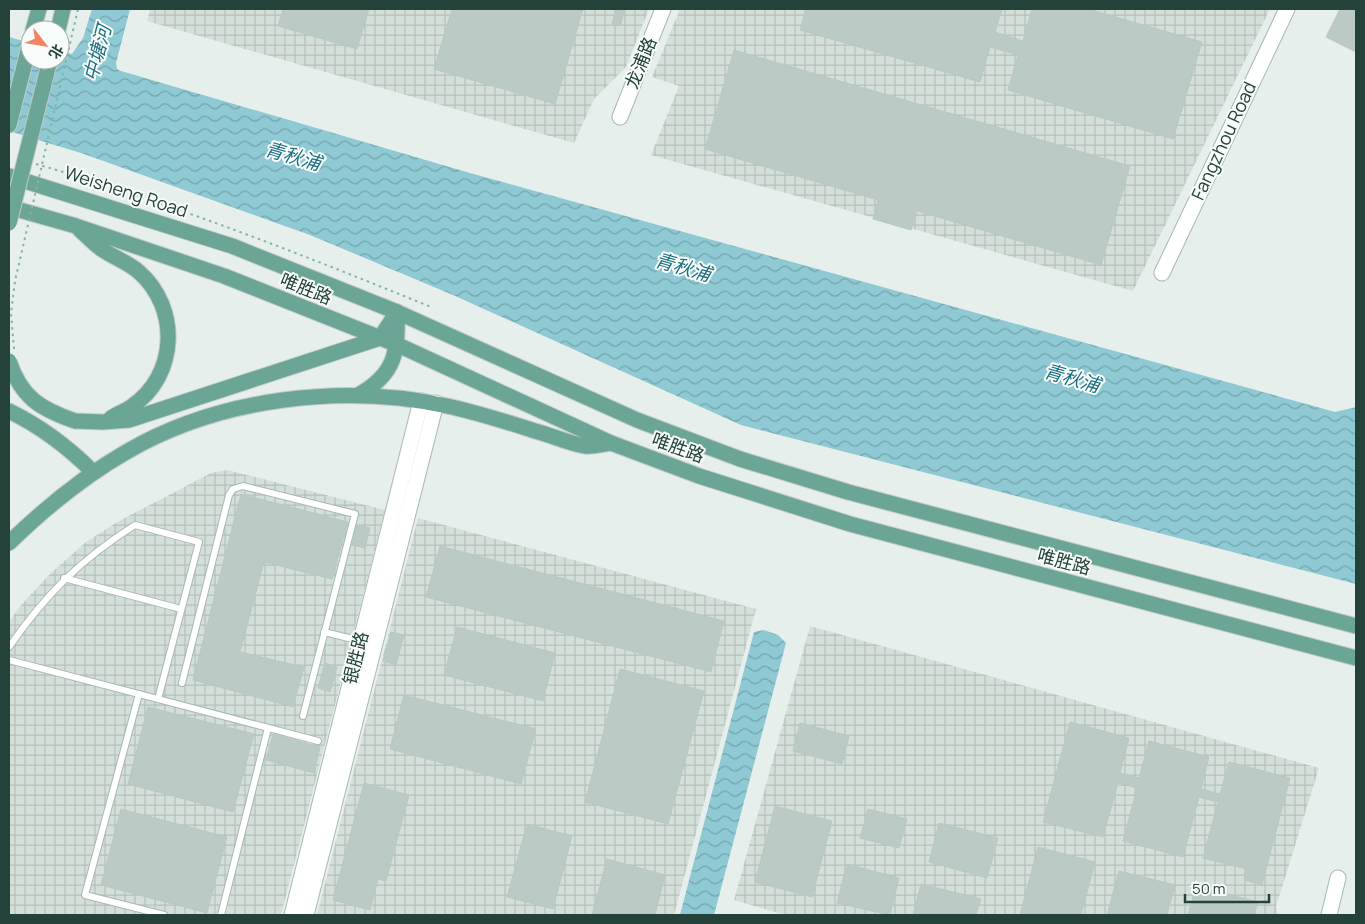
<svg xmlns="http://www.w3.org/2000/svg" width="1365" height="924" font-family="Manrope,'Noto Sans SC',sans-serif">
<defs>
<pattern id="industrial-grid" width="8" height="8" patternUnits="userSpaceOnUse" patternTransform="scale(1.25)"><rect width="8" height="8" fill="#d4dfda"/><path d="M0 4h8M4 0v8" fill="none" stroke="#b6c1bc"/></pattern>
<pattern id="water-waves" width="16" height="10" patternUnits="userSpaceOnUse" patternTransform="scale(1.25)"><rect width="16" height="10" fill="#8ec9d4"/><path d="M0 5q4-4 8 0t8 0" fill="none" stroke="#74a5ad"/></pattern>
</defs>
<rect width="100%" height="100%" fill="#e6efeb"/>
<g fill="url(#industrial-grid)">
<polygon points="150,9 649,9 626,67 594,99 574,143 147,21"/>
<polygon points="680,9 1270,9 1133,291 651,155 679,86 652,77"/>
<polygon points="227,470 385,510 281,915 9,915 9,622 22,604 51,573 86,542 119,521 211,473"/>
<polygon points="418,518 756,609 674,915 317,915"/>
<polygon points="810,626 1319,768 1276,907 1278,915 785,915 734,900"/>
</g>
<g fill="url(#water-waves)">
<polygon points="92,9 130,9 116,63 117,69 121,71 470,173 1335,412 1356,407 1356,584 741,425 453,295 310,235 84,154 9,131 9,37 30,43 30,60 60,60 60,51 72,54 83,38"/>
<polygon points="764,630 778,635 786,643 714,915 680,915 754,632"/>
</g>
<g fill="#bbcac4" stroke="#b8c9c2">
<polygon points="283,9 369,9 357,49 278,26"/>
<polygon points="452,9 583,9 555,104 434,69"/>
<polygon points="616,9 625,9 620,26 612,24"/>
<polygon points="806,9 1002,9 995,32 1023,41 1032,9 1088,9 1202,42 1173,139 1008,90 1018,55 990,47 980,82 800,30"/>
<polygon points="1340,9 1356,9 1356,52 1326,37"/>
<polygon points="734,50 1130,166 1101,265 917,211 911,230 873,219 878,200 705,149"/>
<polygon points="241,494 348,522 332,579 264,562 240,652 304,667 293,707 193,680"/>
<polygon points="357,525 370,528 365,548 352,545"/>
<polygon points="440,546 724,621 711,672 426,597"/>
<polygon points="457,627 555,653 543,701 444,675"/>
<polygon points="391,632 404,635 396,665 383,661"/>
<polygon points="325,663 337,667 330,692 318,688"/>
<polygon points="620,669 704,691 668,824 585,802"/>
<polygon points="404,695 536,729 521,784 390,749"/>
<polygon points="148,707 254,734 233,812 128,784"/>
<polygon points="1070,722 1129,738 1120,773 1139,778 1149,741 1209,757 1201,789 1220,794 1229,762 1290,778 1262,885 1244,880 1247,869 1203,858 1218,802 1199,797 1183,857 1123,841 1137,788 1118,783 1103,837 1043,822"/>
<polygon points="800,723 849,736 842,764 793,751"/>
<polygon points="273,734 320,747 314,773 266,760"/>
<polygon points="364,783 409,795 386,881 378,879 370,910 333,900"/>
<polygon points="775,806 832,821 812,897 755,882"/>
<polygon points="121,809 227,837 207,913 101,885"/>
<polygon points="868,809 907,819 899,848 860,838"/>
<polygon points="939,823 998,838 987,878 929,862"/>
<polygon points="527,824 572,836 553,909 507,897"/>
<polygon points="1038,847 1095,862 1081,915 1020,915"/>
<polygon points="607,859 665,875 655,915 592,915"/>
<polygon points="847,864 899,878 890,915 837,903"/>
<polygon points="1119,871 1175,885 1167,915 1107,915"/>
<polygon points="921,884 981,899 976,915 913,915"/>
<polygon points="1196,886 1258,902 1254,915 1188,915"/>
</g>
<g fill="none" stroke-linecap="round" stroke-linejoin="round">
<g stroke="#a8b8b2" stroke-width="8">
<g id="service">
<polyline points="64,578 181,609"/>
<polyline points="324,632 361,641"/>
<path d="M9,647C46,594 80,560 135,525L199,542L158,699"/>
<polyline points="9,660 318,741"/>
<polyline points="182,683 229,495 233,489 243,486 355,514 303,716"/>
<polyline points="139,694 85,895 164,915"/>
<polyline points="221,915 268,728"/>
</g>
</g>
<g stroke="#a8b8b2" stroke-width="17">
<g id="tertiary">
<polyline points="620,117 663,9"/>
<polyline points="1162,273 1287,9"/>
<polyline points="292,915 421,401"/>
<polyline points="306,915 436,403"/>
</g>
</g>
<g stroke="#a4bbb3" stroke-width="17">
<polyline id="secondary" points="1329,915 1338,878"/>
</g>
<g stroke="#c2cac8" stroke-width="17">
<g id="primary">
<polyline points="33,30 39,9"/>
<polyline points="58,30 63,9"/>
<polyline points="9,125 30,43"/>
<polyline points="9,176 232,246 397,312 637,420 740,459 848,492 1356,626"/>
<polyline points="9,207 76,226 224,276 398,345 611,443 699,476 850,524 1356,658"/>
<path d="M80,230C87,236 93,243 100,248C112,257 128,262 139,272C180,308 178,376 131,407C125,411 117,414 111,418"/>
<path d="M358,395C396,374 398,352 397,312"/>
<path d="M9,411C40,426 68,447 93,472"/>
<polyline points="75,421 103,422 129,420 380,338 397,312"/>
<path d="M9,543C45,508 84,476 128,451C220,398 344,383 447,406C480,413 513,424 545,434C558,438 572,444 585,446C593,447 603,444 611,443"/>
</g>
</g>
<path stroke="#86b3a5" stroke-width="2" stroke-dasharray="2.5 4" stroke-linecap="butt" d="M36,164C171,203 301,254 431,307"/>
<use href="#service" stroke="#fff" stroke-width="6"/>
<use href="#tertiary" stroke="#fff" stroke-width="15"/>
<use href="#secondary" stroke="#fff" stroke-width="15"/>
<use href="#primary" stroke="#6aa596" stroke-width="15"/>
<g stroke="#c2cac8" stroke-width="17" stroke-linecap="butt">
<g id="primary-bridge">
<polyline points="9,223 50,60"/>
<path d="M9,361C21,397 40,409 75,421"/>
</g>
</g>
<polyline stroke="#86b3a5" stroke-width="2" stroke-dasharray="2.5 4" stroke-linecap="butt" points="14,349 11,313 15,281 78,9"/>
<use href="#primary-bridge" stroke="#6aa596" stroke-width="15"/>
</g>
<g text-anchor="middle" stroke-width="4" stroke-linejoin="round" paint-order="stroke">
<g font-size="18" fill="#24423a" stroke="#f7fbf9">
<text transform="translate(641 63) rotate(-68)" y="6">龙浦路</text>
<text transform="translate(1224 141) rotate(-65)" y="6">Fangzhou Road</text>
<text transform="translate(126 192) rotate(18)" y="6">Weisheng Road</text>
<text transform="translate(306 289) rotate(22)" y="6">唯胜路</text>
<text transform="translate(678 448) rotate(20)" y="6">唯胜路</text>
<text transform="translate(1064 562) rotate(15)" y="6">唯胜路</text>
<text transform="translate(356 658) rotate(-76)" y="6">银胜路</text>
</g>
<g font-size="19" font-style="italic" fill="#1c6f80" stroke="#f7fbf9">
<text transform="translate(97 53) rotate(-75)" y="7">中塘河</text>
<text transform="translate(293 156) rotate(16)" y="7">青秋浦</text>
<text transform="translate(683 267) rotate(16)" y="7">青秋浦</text>
<text transform="translate(1072 378) rotate(16)" y="7">青秋浦</text>
</g>
</g>
<rect width="1365" height="924" fill="none" stroke="#24423a" stroke-width="20"/>
<g transform="translate(45 45) rotate(121)"><circle r="24" fill="#f7fbf9" stroke="#a3b1ad"/>
<path d="M0-4L9 19L0 12L-9 19Z" fill="#f4845f"/>
<text y="-8" font-size="14" font-weight="bold" text-anchor="middle" fill="#24423a">北</text>
</g>
<path d="M1185 894v8h84v-8" fill="none" stroke="#24423a" stroke-width="2.5"/>
<text x="1192" y="894" font-size="15" fill="#24423a" stroke="#f7fbf9" stroke-width="4" paint-order="stroke">50 m</text>
</svg>
